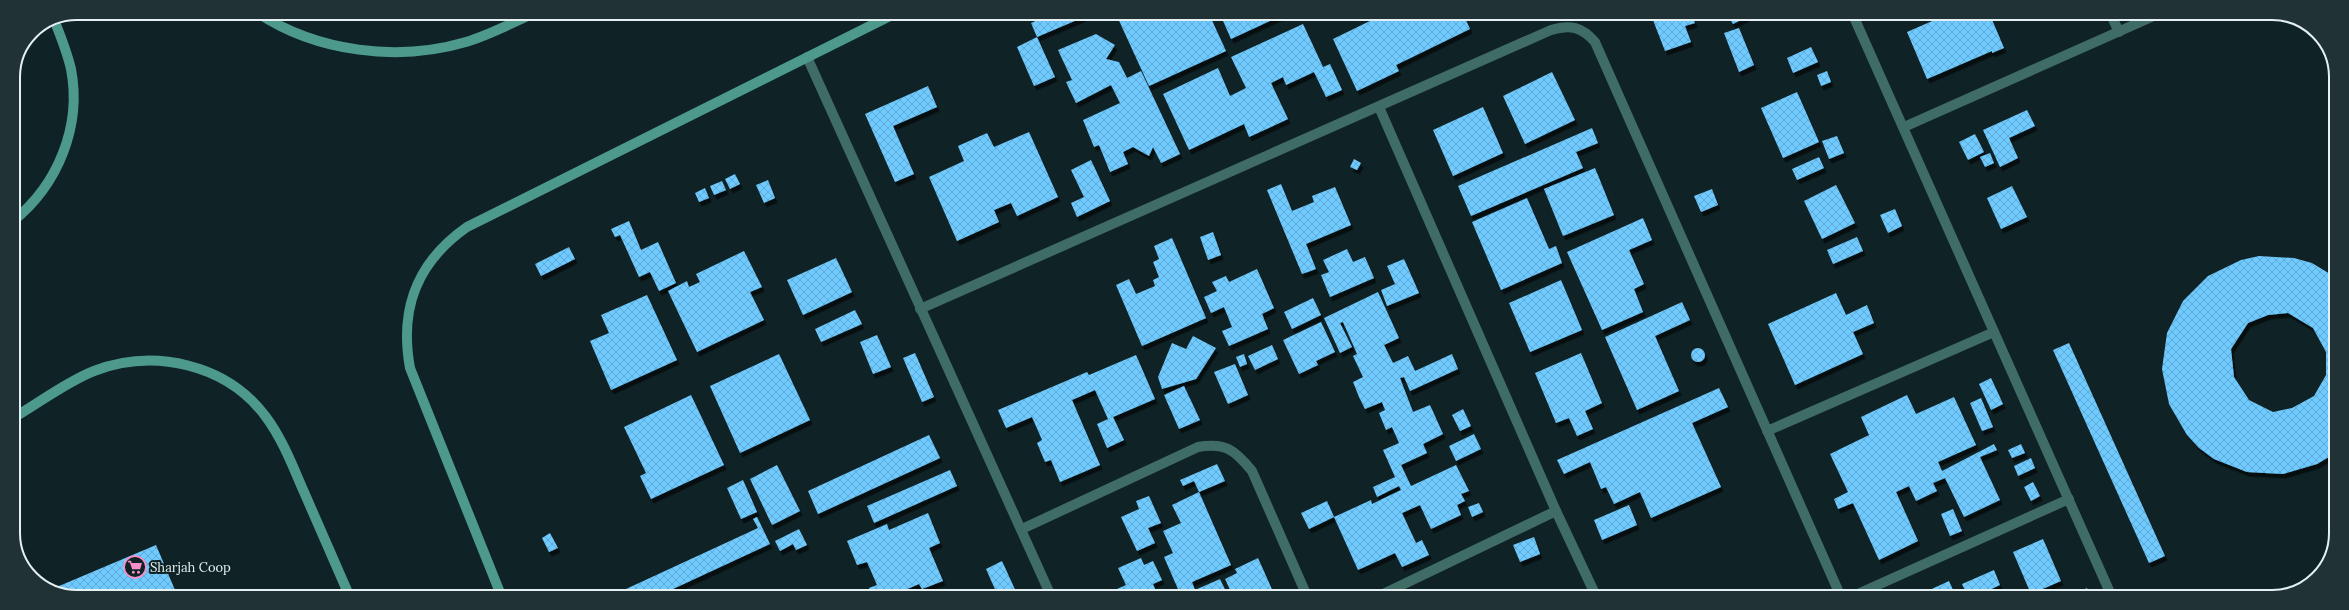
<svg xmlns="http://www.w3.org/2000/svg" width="2349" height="610" font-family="Lora,serif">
<defs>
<pattern id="building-cross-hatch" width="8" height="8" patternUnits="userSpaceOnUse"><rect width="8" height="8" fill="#6ecaff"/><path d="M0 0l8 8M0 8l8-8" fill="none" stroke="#64aad2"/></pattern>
<filter id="shadow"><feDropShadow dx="2.5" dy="4.5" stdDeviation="0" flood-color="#0009"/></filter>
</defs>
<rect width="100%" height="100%" fill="#0f2225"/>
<g fill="url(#building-cross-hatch)" fill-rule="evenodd" filter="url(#shadow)">
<polygon points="1051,14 1082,14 1084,17 1037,37 1031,23"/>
<polygon points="1116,14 1129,14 1132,21 1147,14 1209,14 1226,51 1149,86"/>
<polygon points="1220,14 1285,14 1231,39"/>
<polygon points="1372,14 1463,14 1470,29 1396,65 1399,71 1357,91 1333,39 1374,19"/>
<polygon points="1651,15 1692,15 1695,23 1685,26 1691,42 1665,51"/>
<polygon points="1728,15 1751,15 1733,24"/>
<polygon points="1946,15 1990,15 2004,48 1992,53 1992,51 1927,79 1907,32"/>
<polygon points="1303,24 1323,67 1330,64 1342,90 1326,97 1314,72 1286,85 1283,77 1271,83 1288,119 1249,137 1244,124 1189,150 1163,94 1218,68 1230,96 1246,88 1231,57"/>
<polygon points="1739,28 1754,65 1739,72 1724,33"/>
<polygon points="1096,34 1115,45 1106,59 1119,62 1127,78 1141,71 1180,154 1161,163 1153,147 1149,156 1133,147 1123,152 1128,164 1110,172 1099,145 1094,147 1083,120 1120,103 1111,85 1076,103 1066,82 1072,80 1058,50"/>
<polygon points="1037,37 1055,77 1034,86 1017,47"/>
<polygon points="1811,47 1818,62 1793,73 1787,58"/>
<polygon points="1827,71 1831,82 1821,86 1817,75"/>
<polygon points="1552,72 1575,120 1525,144 1503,96"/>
<polygon points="928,86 937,107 893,126 914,174 895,182 865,114"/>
<polygon points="1797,92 1819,142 1783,158 1761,108"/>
<polygon points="1483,107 1503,153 1453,176 1433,130"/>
<polygon points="2027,110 2035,126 2009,138 2018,158 2000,167 1983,130"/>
<polygon points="1592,128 1598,143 1576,152 1583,168 1471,216 1458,186"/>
<polygon points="1029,132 1058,197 1017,216 1011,203 994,210 999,222 957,241 929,177 964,161 958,146 987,133 994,147"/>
<polygon points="1975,134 1984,152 1968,160 1959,142"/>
<polygon points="1837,136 1844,153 1829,159 1822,141"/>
<polygon points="1990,153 1994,163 1985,167 1980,157"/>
<polygon points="1819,157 1824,168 1797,180 1792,169"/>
<polygon points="1354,159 1361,163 1357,170 1350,167"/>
<polygon points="1091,160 1110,201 1077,217 1071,203 1084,197 1071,170"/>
<polygon points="1595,168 1614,215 1563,236 1544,189"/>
<polygon points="735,174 740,184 730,189 725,179"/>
<polygon points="768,180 775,198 764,203 756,185"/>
<polygon points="722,181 726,190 714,195 710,186"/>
<polygon points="1281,184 1292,211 1314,202 1312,196 1335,187 1351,225 1306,244 1316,269 1302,274 1267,190"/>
<polygon points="1836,185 1855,223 1822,239 1804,201"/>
<polygon points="2012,186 2027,217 2001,229 1987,198"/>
<polygon points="705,188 709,198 699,202 695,193"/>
<polygon points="1712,189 1718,205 1701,212 1694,196"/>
<polygon points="1527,198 1549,249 1556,246 1562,263 1501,290 1472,222"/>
<polygon points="1895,209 1902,226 1888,233 1880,215"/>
<polygon points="1643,218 1652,240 1629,250 1644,284 1634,289 1643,312 1602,330 1567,252"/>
<polygon points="629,221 641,250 658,242 676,283 659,291 650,272 639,277 620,235 615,237 611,229"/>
<polygon points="1213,232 1221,255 1208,260 1200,237"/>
<polygon points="1857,237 1863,251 1833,264 1827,250"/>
<polygon points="1172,238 1206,318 1142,346 1116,285 1129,279 1136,294 1155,286 1153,280 1159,277 1153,262 1159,259 1154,246"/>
<polygon points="569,247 575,259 541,276 535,264"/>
<polygon points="1347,249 1353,262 1365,257 1374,278 1330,297 1321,275 1329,272 1323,260"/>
<polygon points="744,251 762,287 750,292 764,320 697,352 668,291 687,281 689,287 700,282 696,274"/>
<path d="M2259,256L2294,258L2312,263L2335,277L2334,454L2317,464L2283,474L2247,472L2214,459L2199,448L2187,435L2169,404L2162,369L2167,333L2183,301L2208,276L2241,260ZM2288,313L2313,328L2326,352V375L2314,396L2292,408L2273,412L2249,400L2234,377L2231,349L2248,323L2268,315Z"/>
<polygon points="836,258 852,292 803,315 787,280"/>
<polygon points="1404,259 1419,293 1387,306 1381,290 1395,284 1387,266"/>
<polygon points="1257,269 1274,308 1262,314 1268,329 1229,346 1222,331 1232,327 1224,307 1211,313 1204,297 1217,291 1212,282 1226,276 1229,282"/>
<polygon points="1561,280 1582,330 1530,352 1509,303"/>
<polygon points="1378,292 1399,338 1384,345 1393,363 1408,356 1415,371 1452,354 1458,369 1410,391 1404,377 1400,378 1413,412 1430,405 1443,434 1423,444 1427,453 1401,465 1411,486 1456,465 1469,491 1461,494 1465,501 1457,505 1461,515 1431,529 1420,505 1402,513 1416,543 1422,540 1429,555 1402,567 1395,553 1358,570 1334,517 1371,500 1372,504 1401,490 1399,486 1377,497 1373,487 1395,477 1383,450 1399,443 1392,427 1386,430 1379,413 1385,410 1382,402 1365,409 1359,397 1353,382 1363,377 1353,356 1357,354 1343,322 1340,323 1352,347 1340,353 1324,318"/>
<polygon points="1836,293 1846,315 1867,305 1874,323 1853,332 1863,354 1795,385 1768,324"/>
<polygon points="647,295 677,360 611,390 590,341 609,333 601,315"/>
<polygon points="1313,298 1321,315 1292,329 1284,312"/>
<polygon points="1682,302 1690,320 1655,336 1679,391 1637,410 1605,337"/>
<polygon points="855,310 862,324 821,342 815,329"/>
<polygon points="1321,322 1335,352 1316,361 1318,365 1299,374 1283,340"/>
<polygon points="877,335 891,367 873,374 860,342"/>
<polygon points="1193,336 1216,348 1196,379 1162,389 1158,377 1172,343 1186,349"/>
<polygon points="2069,343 2165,556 2149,563 2053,350"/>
<polygon points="1272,345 1278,359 1255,370 1248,356"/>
<circle cx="1698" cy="355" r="7"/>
<polygon points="915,353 934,397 922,402 903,358"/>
<polygon points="1581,353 1602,403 1585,411 1593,429 1577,436 1569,418 1556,423 1535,373"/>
<polygon points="779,354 810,420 740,453 710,386"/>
<polygon points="1244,354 1247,364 1240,367 1236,357"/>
<polygon points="1136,355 1155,399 1113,417 1124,440 1107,448 1097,424 1108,419 1095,390 1072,400 1100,465 1060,482 1051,460 1045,462 1037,443 1042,440 1032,417 1006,428 998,410 1087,372 1089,375"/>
<polygon points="1235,364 1248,395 1228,404 1214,372"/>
<polygon points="1991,378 2003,404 1991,410 1979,384"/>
<polygon points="1184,386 1200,420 1179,429 1164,395"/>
<polygon points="1719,388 1728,407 1692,423 1721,487 1651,518 1640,492 1614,504 1606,487 1601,489 1590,462 1564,474 1557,460"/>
<polygon points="691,395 724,465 651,499 640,476 646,473 624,427"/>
<polygon points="1907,395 1916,414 1954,397 1976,445 1938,462 1942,471 1994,444 1997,450 1980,457 2000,500 1964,517 1945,478 1933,483 1937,491 1916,501 1909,486 1896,492 1918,541 1879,560 1853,503 1838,509 1834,499 1848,492 1830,454 1869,435 1861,417"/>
<polygon points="1981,398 1993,427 1982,431 1970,403"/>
<polygon points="1463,409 1471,426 1460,431 1452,415"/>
<polygon points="1474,434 1481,449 1456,461 1449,446"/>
<polygon points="929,435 940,458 818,514 808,491"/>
<polygon points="2021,444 2025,453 2012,458 2008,450"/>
<polygon points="2031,458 2035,468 2018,476 2014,466"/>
<polygon points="1217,464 1225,481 1199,492 1194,481 1183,486 1180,480"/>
<polygon points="777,465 800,511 772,525 750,479"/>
<polygon points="950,470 957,486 874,523 867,506"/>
<polygon points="743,480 757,512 741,519 727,488"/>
<polygon points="2033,482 2040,496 2031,501 2024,487"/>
<polygon points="1199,492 1231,565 1192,582 1195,590 1220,579 1228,596 1181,596 1164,557 1173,553 1163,531 1181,523 1172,505"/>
<polygon points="1149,496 1161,523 1148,528 1155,543 1137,551 1121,517 1139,509 1136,501"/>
<polygon points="1327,501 1334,517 1309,529 1301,513"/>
<polygon points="1479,503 1483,512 1472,517 1468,507"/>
<polygon points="1629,505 1637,525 1602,540 1594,520"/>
<polygon points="1953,509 1962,531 1950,536 1941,514"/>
<polygon points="928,513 940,543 929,548 943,581 922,589 919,584 898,593 900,596 872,596 869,588 877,585 867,562 857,565 847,541 887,524 889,530"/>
<polygon points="757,517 770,544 660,595 613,595 758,528 753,519"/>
<polygon points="799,529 807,545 796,550 793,544 780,551 775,541"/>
<polygon points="550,533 558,548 549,552 542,538"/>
<polygon points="1534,537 1540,554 1520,562 1513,545"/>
<polygon points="2043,539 2061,581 2031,594 2013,552"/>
<polygon points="156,545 177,595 61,595 52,589"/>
<polygon points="1141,558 1144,565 1153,561 1162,580 1153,584 1158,596 1114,596 1119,594 1117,589 1126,585 1118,568"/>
<polygon points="1258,558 1274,594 1270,596 1233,596 1225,579 1237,573 1235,569"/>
<polygon points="1002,561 1017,594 1013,596 998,596 986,569"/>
<polygon points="1994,570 2000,585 1974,597 1968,597 1962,584"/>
<polygon points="1949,581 1956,597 1925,597 1923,593"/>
<polygon points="2087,588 2090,597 2074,597 2073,595"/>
<polygon points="2009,589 2012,597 1992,597"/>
</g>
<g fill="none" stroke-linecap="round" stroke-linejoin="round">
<g stroke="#3f6c64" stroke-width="10">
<polyline points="1853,15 2112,597"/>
<polyline points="2111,15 2119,32"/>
<polyline points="807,57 1051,596"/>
<polyline points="1379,107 1556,511 1596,596"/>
<polyline points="1904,127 2156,15"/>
<path d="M920,309L1551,30C1570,24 1582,27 1595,42L1841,597"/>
<polyline points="1767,431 1994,332"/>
<path d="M1022,529L1198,447C1225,442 1235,450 1252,471L1307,596"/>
<polyline points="1379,596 1556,511"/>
<polyline points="1851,597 2069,499"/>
</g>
<g stroke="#4d998b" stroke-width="10">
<path d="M258,13C317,52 398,62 466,42C489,35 512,23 534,13"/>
<path d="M13,221C58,185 82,126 71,69C67,52 61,37 55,22"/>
<path d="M13,418C39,403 66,382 94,371C154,348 227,364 266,417C283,440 293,467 304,492C319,527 334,561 349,595"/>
<path d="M501,595L410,368C399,308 417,262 467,227L894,14"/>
</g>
</g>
<defs>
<g id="supermarket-ring" transform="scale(1.15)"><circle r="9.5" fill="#0f2225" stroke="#f98fca" stroke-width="1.5"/><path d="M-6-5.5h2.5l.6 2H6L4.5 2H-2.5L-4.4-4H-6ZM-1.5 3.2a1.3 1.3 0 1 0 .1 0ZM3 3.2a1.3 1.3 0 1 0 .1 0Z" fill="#f98fca"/></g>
</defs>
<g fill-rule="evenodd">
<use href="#supermarket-ring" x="135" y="567"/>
</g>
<g text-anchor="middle" stroke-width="4" stroke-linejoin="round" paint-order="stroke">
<g font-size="13" fill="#e4f0f2" stroke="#0f2225" text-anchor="start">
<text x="150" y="572">Sharjah Coop</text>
</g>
</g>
<path d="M0 0H2349V610H0ZM77 20H2272A57 57 0 0 1 2329 77V533A57 57 0 0 1 2272 590H77A57 57 0 0 1 20 533V77A57 57 0 0 1 77 20Z" fill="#203235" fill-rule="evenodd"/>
<path fill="none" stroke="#e4f0f2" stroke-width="2" d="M77 20H2272A57 57 0 0 1 2329 77V533A57 57 0 0 1 2272 590H77A57 57 0 0 1 20 533V77A57 57 0 0 1 77 20Z"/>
</svg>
